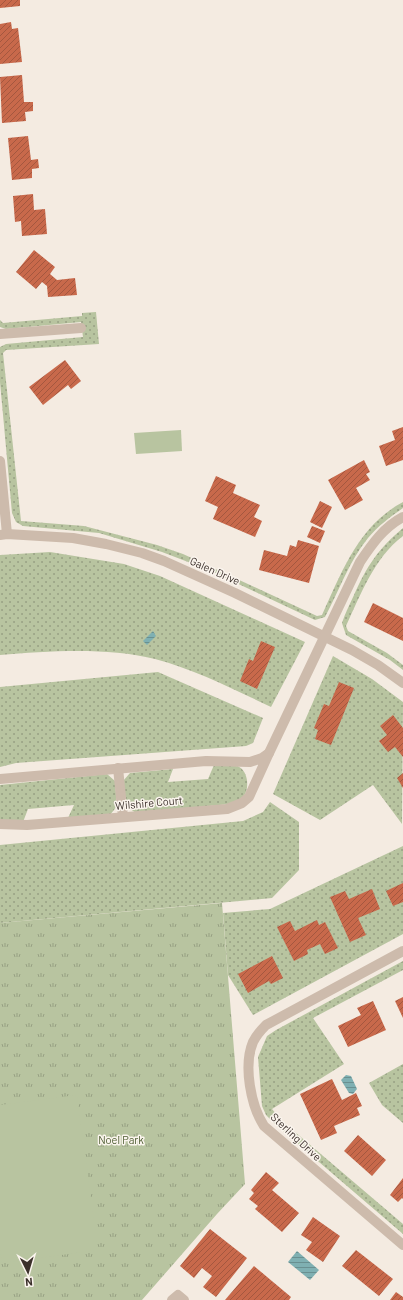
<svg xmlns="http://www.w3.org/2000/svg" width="403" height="1300" font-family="Barlow,sans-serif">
<defs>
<pattern id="grass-dots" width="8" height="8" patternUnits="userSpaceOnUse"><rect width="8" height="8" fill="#b8c4a0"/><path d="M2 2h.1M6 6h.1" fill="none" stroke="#97a083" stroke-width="1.8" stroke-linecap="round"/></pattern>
<pattern id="park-tufts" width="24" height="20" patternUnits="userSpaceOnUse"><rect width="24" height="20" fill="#b8c4a0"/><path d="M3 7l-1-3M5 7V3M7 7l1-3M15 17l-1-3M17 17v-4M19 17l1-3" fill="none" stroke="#97a083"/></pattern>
<pattern id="water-rules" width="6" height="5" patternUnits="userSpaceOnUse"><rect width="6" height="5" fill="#7fb0b2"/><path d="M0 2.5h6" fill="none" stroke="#699091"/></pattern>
<pattern id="building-hatch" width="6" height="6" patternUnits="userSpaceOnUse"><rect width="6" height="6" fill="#c8694b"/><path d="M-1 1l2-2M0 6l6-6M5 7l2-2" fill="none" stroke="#a4573f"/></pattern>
</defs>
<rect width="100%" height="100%" fill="#f4ebe1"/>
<g fill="url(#grass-dots)">
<path d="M96,312L99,344L6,350L3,353L21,521L84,526L157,545L183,554L317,616L322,615C342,572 358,526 403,502V508C390,517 378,526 368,538C349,561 339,591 325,617L315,620L209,570L162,552L99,533L23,526L16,522L12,513L0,382V347L6,344L83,337L81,322L6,329L0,327V320L3,323L82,316V313Z"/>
<path d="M403,528V536C374,558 361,594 346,626L348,631L387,653L403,665V670L390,660L346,635L342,623C345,613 350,604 354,595C367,566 378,549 403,528Z"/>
<path d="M50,552L124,564L160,576L305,642L271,707C233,689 196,670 155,659C107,647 49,651 0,655V555Z"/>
<polygon points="333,656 372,679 403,702 402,824 373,785 320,820 273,794"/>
<polygon points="158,672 263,718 253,743 246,746 16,763 0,767 0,687"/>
<path d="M214,765C221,765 230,764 236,766C248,768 250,788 244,796C240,800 234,802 230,804L136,813L126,806L123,781L130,773L173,769L168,782L208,779Z"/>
<polygon points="107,774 115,781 117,806 110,815 68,818 74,805 28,809 23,822 0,820 0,785"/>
<polygon points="270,802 299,822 299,870 272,898 0,923 0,845 243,821 263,812"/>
<polygon points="403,846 403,934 253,1015 228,975 223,913 270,909"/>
<polygon points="403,961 403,970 313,1018 344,1064 272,1109 282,1121 403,1224 403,1234 277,1126 266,1115 262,1106 258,1057 267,1036 276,1030"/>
<polygon points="403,1064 403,1123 382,1105 369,1083"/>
</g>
<polygon fill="url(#park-tufts)" points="222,903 245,1184 217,1214 142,1300 0,1300 0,923"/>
<g fill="#b8c4a0">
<polygon points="181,430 182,451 136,454 134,433"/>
<polygon points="77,1095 98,1250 2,1263 0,1249 0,1105"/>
</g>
<g fill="url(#water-rules)">
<polygon points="153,631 156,636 147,645 143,641"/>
<polygon points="346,1075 351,1076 357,1089 353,1094 349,1093 341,1080"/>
<polygon points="297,1251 319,1270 310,1280 288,1262"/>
</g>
<g fill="url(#building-hatch)">
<polygon points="0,0 20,0 20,6 0,8"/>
<polygon points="11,22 12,29 18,28 22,62 0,64 0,24"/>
<polygon points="22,75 24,102 33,102 33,111 25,112 26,121 2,123 0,77"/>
<polygon points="28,136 31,160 38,159 39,168 32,169 32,178 12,180 8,138"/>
<polygon points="33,194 34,210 45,209 47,234 22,236 21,221 15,222 13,196"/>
<polygon points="34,250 55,267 50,274 57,280 75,278 77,295 48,297 47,286 42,282 36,289 16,272"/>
<polygon points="65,360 81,381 71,389 68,385 43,405 29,387"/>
<polygon points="403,427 403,460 386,466 379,446 395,440 392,431"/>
<polygon points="364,460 370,472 366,474 370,480 356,488 363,500 345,510 328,480"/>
<polygon points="216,476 236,485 233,493 260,505 254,517 262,521 255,537 213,519 218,507 205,501"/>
<polygon points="320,501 332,507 322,528 310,522"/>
<polygon points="312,526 325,531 320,543 307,537"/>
<polygon points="298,540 319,546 309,583 259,570 264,550 287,556 290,545 296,547"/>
<polygon points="373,603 403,618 403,641 364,622"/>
<polygon points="261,641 275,647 257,689 240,681 249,659 253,661"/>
<polygon points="339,682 354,688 331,745 315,739 318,730 314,728 324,704 329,706"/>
<polygon points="393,715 403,728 403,757 395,747 388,752 379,741 387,735 380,726"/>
<polygon points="403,773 403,788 397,778"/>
<polygon points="403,883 403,902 393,906 386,891"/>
<polygon points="372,889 380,909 358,918 366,935 350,942 330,897 345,891 349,899"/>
<polygon points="317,920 319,925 325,922 338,948 325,954 320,944 307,950 308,954 294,961 277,927 290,921 295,931"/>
<polygon points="272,956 283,978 271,984 269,981 248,993 238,974"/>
<polygon points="403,997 403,1018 395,1001"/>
<polygon points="373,1001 386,1030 348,1047 338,1026 361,1015 357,1008"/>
<polygon points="332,1079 342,1100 356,1093 362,1106 357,1108 360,1115 334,1126 337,1133 321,1140 300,1094"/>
<polygon points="358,1135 386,1160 372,1176 344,1151"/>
<polygon points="266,1172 279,1183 272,1190 299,1213 282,1232 255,1209 258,1206 249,1199 254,1193 251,1190"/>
<polygon points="403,1178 403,1199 402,1198 398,1202 390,1195"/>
<polygon points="313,1217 340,1236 323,1262 306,1250 312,1242 301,1235"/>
<polygon points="210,1229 247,1258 216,1297 203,1287 212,1276 202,1268 194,1278 180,1266"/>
<polygon points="356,1250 393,1279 379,1296 342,1266"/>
<polygon points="254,1266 291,1297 289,1300 225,1300"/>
<polygon points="396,1292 403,1297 403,1300 390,1300"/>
</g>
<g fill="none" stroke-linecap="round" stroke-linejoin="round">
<g stroke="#cdbbac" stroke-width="10">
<polyline points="0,334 81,328"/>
<polyline points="0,461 7,534"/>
<polyline points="0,535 7,534 73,538 106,544 142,553 164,561 235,593 352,650 378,665 403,683"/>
<path d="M269,753L360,562C372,544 384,527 403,517"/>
<polyline points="118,768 123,817"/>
<polyline points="0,779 206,761 250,762 262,758 269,753 249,797 242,803 227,809 27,825 0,824"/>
<path d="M403,951L266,1025C261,1030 256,1036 253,1042C243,1066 251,1106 264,1126L403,1245"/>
<polyline points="172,1300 178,1295 184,1300"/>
</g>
</g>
<g text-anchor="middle" stroke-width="3" stroke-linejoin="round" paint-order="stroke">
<g font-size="11" fill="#3b302b" stroke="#fbf5ee">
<text transform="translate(215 571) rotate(24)" y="4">Galen Drive</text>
<text transform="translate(149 803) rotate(-5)" y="4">Wilshire Court</text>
<text transform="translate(296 1137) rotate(43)" y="4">Sterling Drive</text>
</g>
<g font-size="11" fill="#4a5a2e" stroke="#fbf5ee">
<text x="121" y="1144">Noel Park</text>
</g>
</g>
<g transform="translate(28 1272) rotate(175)" stroke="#fbf5ee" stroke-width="3" paint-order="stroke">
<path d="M0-3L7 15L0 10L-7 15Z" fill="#3b302b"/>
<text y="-6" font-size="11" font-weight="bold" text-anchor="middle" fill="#3b302b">N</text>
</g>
</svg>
